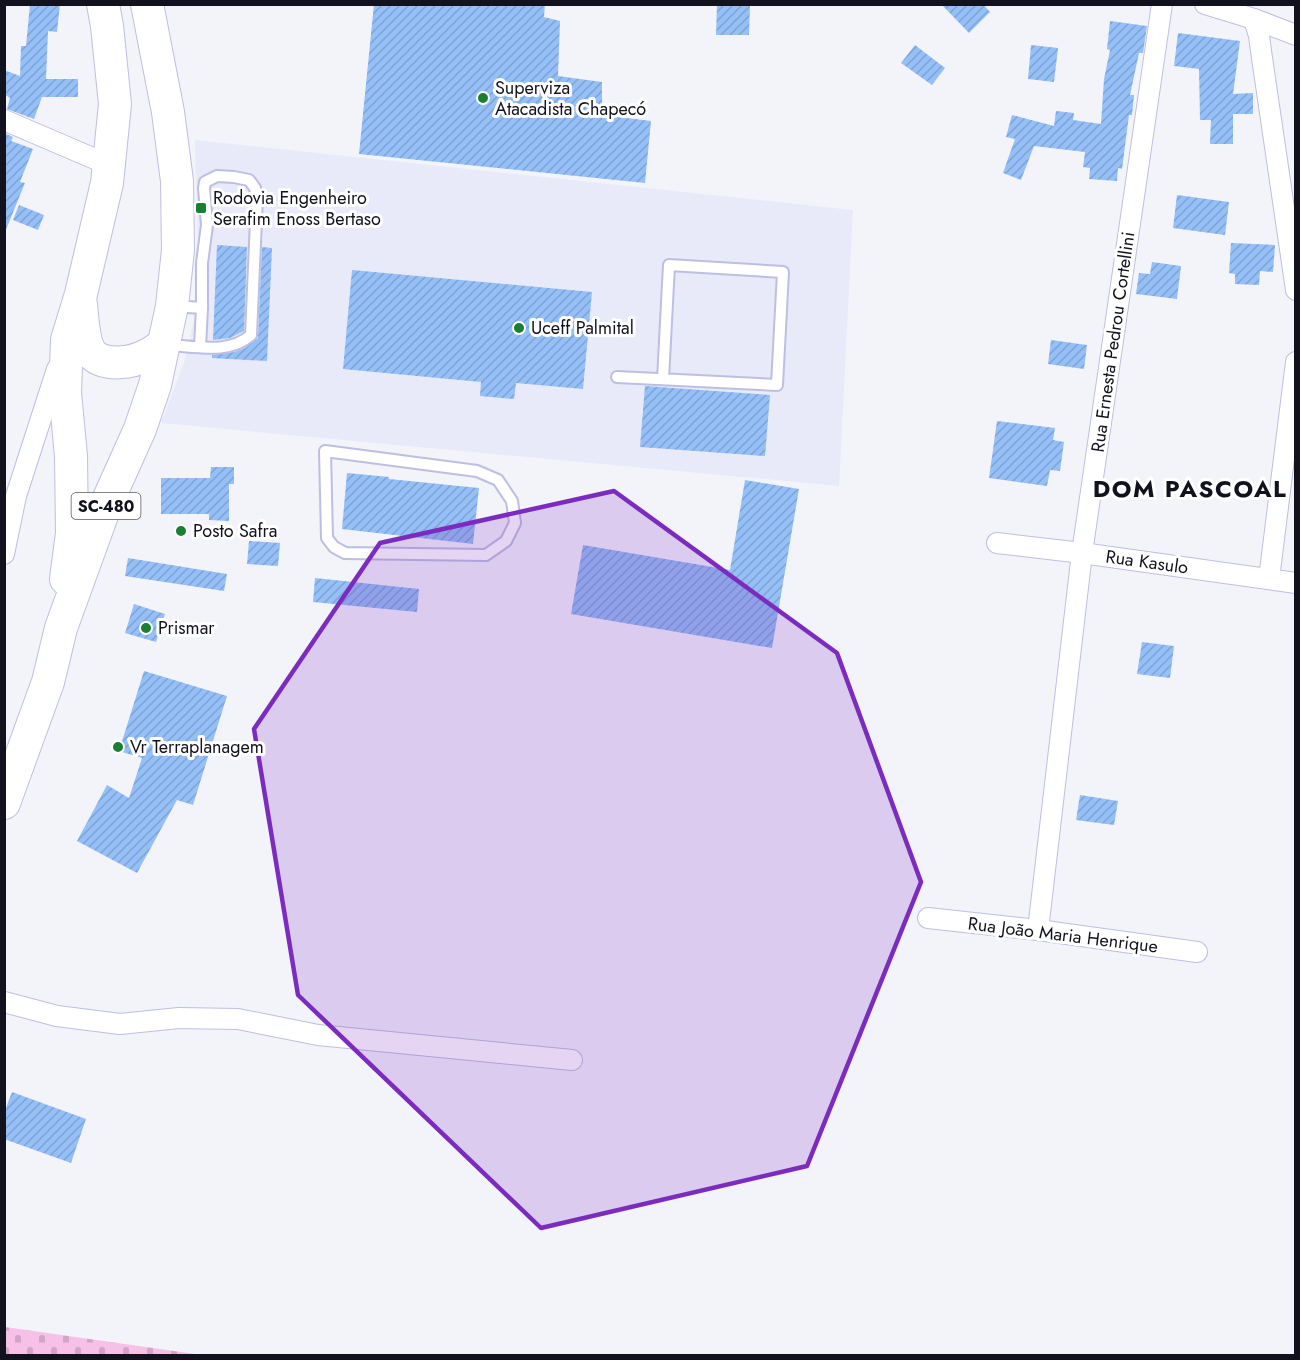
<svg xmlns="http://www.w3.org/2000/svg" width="1300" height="1360" font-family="Jost,sans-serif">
<defs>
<pattern id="cemetery-stones" width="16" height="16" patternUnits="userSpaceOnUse" patternTransform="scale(1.5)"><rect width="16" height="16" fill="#f6c0e7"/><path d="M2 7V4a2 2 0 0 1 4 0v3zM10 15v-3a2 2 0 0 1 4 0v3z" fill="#d2a4c6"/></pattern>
<pattern id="building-hatch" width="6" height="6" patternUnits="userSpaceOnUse" patternTransform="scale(1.5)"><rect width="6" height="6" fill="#95bff7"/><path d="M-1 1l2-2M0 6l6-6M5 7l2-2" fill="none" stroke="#7fa3d3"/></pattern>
</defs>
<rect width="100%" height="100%" fill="#f3f3fa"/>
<polygon fill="#e8eafa" points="195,140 853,210 839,486 161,423 185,360 199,296"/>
<polygon fill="url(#cemetery-stones)" points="5,1327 202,1355 5,1355"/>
<g fill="url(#building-hatch)">
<polygon points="30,4 60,4 57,32 48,31 46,79 78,79 78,97 42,97 34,119 7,109 10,98 4,94 4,70 20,76 21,46 26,46"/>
<polygon points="374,4 545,4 544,17 560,21 558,76 602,82 602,115 651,121 645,183 359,154"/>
<polygon points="717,4 750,4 749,35 716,35"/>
<polygon points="941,4 983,4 990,12 969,33"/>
<polygon points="1110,21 1147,26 1143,53 1139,53 1130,95 1134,95 1132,115 1129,115 1122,169 1118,168 1117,181 1089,179 1090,168 1083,167 1085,152 1034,146 1021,180 1003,173 1015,139 1006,137 1012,115 1054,126 1056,111 1074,113 1073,120 1101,124 1104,79 1110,50 1107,49"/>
<polygon points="1178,33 1240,41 1233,94 1253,93 1253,114 1233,114 1233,144 1210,144 1211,120 1200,120 1199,69 1174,66"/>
<polygon points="915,45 945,68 932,85 901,63"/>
<polygon points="1031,45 1058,48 1054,82 1028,79"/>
<polygon points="4,133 13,137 11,141 33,149 20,182 25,183 5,232"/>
<polygon points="1177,195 1229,202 1225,235 1173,228"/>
<polygon points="19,205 44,215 38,230 13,220"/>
<polygon points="1231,243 1275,245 1273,272 1260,271 1259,285 1235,284 1235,274 1229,273"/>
<polygon points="217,245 247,247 244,331 230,338 213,340"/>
<polygon points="262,247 272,248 267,361 212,358 212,355 234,352 245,348 258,338"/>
<polygon points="1152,262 1181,266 1177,299 1136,294 1139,273 1150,274"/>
<polygon points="352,270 592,292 583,389 516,383 514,399 480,396 481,382 343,369"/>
<polygon points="1051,340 1087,345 1084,369 1048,364"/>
<polygon points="645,386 770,395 765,456 640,447"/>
<polygon points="997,421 1055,428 1053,440 1064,442 1060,471 1050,470 1047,486 989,478"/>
<polygon points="211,467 234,467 234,484 229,484 229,521 209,520 209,514 161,514 161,478 210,478"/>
<polygon points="347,473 389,477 389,479 479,488 473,544 342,529"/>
<polygon points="745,480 799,489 772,648 571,614 583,545 730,570"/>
<polygon points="249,541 280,543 278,566 247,564"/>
<polygon points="128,558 227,574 224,591 125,576"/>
<polygon points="315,578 419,589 417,612 313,602"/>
<polygon points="134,604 165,614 156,642 125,633"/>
<polygon points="1142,642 1174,646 1170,678 1137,674"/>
<polygon points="144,671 227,696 193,805 177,800 137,873 77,841 107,785 129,798 142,758 119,751"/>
<polygon points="1080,795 1118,801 1114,825 1076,820"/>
<polygon points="12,1092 86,1119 71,1163 4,1139 4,1113"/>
</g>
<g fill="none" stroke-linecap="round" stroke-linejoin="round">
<g stroke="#bdbfe0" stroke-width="14">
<g id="service">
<path d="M166,345C194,346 229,355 251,335L257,197L255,188L249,180L234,177L217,176L205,182L204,188L207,225L202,263V308L173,306"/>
<polyline points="200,347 202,308"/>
<polyline points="617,377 777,385 783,272 669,265 663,379"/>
<polygon points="325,451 477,471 498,480 512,501 515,523 506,541 486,555 345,553 334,547 327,538"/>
</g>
</g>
<g stroke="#bdbfe0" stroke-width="22">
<g id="minor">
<polyline points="1205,4 1254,19 1296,35"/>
<polyline points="1254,19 1259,36 1262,58 1296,290"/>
<polyline points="4,120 109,165"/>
<polyline points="997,543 1082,553 1296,583"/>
<polyline points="4,554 16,496 57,369"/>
<polyline points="1269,579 1296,362"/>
<polyline points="928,918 1038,930 1197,952"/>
<polyline points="1038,930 1082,553 1162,4"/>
<polyline points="4,1002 57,1016 120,1024 179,1018 238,1019 318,1035 572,1060"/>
</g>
</g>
<g stroke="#bdbfe0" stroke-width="34">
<g id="primary">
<path d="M81,304C82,316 84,345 92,354C105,367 132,363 147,355C152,353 158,348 163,345"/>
<polyline points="66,579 72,533 71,456 65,393 67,340 81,294 107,183 115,104 107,26 103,4"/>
<polyline points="4,803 48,682 61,628 105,507 140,429 155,385 172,306 178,250 177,181 168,112 147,4"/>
</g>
</g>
<use href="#service" stroke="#fff" stroke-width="10"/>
<use href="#minor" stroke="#fff" stroke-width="20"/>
<use href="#primary" stroke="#fff" stroke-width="32"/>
</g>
<path fill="#7b2cbf" fill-opacity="0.2" stroke="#7b2cbf" stroke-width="4.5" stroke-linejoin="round" d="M614,491L837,653L921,882L807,1166L541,1228L298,995L254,729L380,543Z"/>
<g fill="#197f32" stroke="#fff" stroke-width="2">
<circle cx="483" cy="98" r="6"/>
<rect x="195" y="202" width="12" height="12" rx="3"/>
<circle cx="519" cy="328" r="6"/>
<circle cx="181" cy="531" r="6"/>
<circle cx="146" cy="628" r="6"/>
<circle cx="118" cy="747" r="6"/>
</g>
<g text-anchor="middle" stroke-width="6" stroke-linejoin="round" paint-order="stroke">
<rect fill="#fff" stroke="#585961" stroke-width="1.5" x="71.5" y="493" width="69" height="26" rx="4.5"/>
<g font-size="16" font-weight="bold" fill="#11121d">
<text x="106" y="512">SC-480</text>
</g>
<g font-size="18" fill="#11121d" stroke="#fff" text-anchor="start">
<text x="495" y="94">Superviza<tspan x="495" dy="21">Atacadista Chapecó</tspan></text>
<text x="213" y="204">Rodovia Engenheiro<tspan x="213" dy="21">Serafim Enoss Bertaso</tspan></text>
<text x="531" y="334">Uceff Palmital</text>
<text x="193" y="537">Posto Safra</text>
<text x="158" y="634">Prismar</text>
<text x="130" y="753">Vr Terraplanagem</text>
</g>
<g font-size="18" fill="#11121d" stroke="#fff">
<text transform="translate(1113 342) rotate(-82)" y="6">Rua Ernesta Pedrou Cortellini</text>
<text transform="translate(1147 562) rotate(8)" y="6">Rua Kasulo</text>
<text transform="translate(1063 935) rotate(7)" y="6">Rua João Maria Henrique</text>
</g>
<g font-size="24" font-weight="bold" letter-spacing="1.5" fill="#11121d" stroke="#fff">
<text x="1190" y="497">DOM PASCOAL</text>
</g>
</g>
<rect width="1300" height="1360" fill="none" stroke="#11121d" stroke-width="12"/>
</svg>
